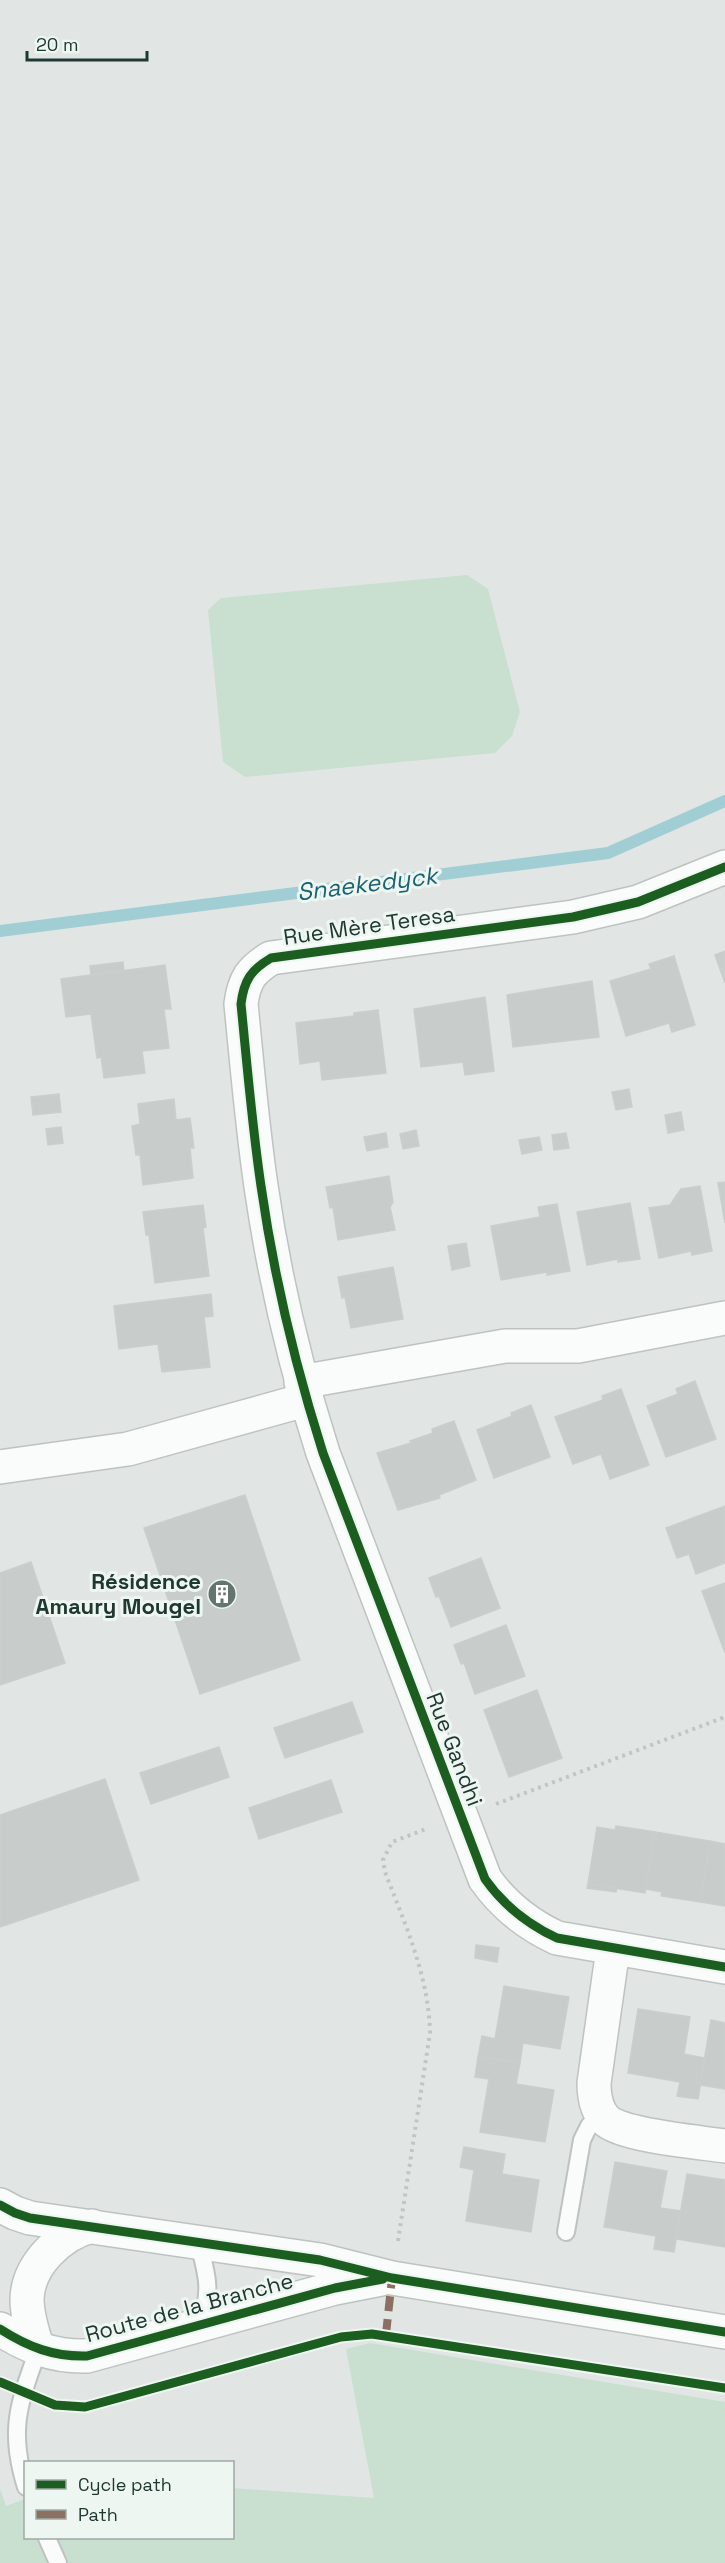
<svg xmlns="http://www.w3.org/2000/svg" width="725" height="2563" font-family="'Space Grotesk',sans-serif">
<rect width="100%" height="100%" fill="#e1e6e4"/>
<g fill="#c9dfd0">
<polygon points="467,575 488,589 520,712 512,736 495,753 245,777 223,762 208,610 221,598"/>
<polygon points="370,2343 725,2402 725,2563 0,2563 0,2489 6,2506 25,2499 26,2538 232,2538 233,2488 374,2498 346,2349"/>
</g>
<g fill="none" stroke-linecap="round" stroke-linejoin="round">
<polyline stroke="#a1ced5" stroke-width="12" points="0,931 608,853 725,801"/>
</g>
<g fill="#c8cdcb" stroke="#c9cfcd" stroke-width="1.5">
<polygon points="725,951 725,983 715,955"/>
<polygon points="674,956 695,1025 672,1032 669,1023 626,1036 610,981 651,969 649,964"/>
<polygon points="123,962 124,971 91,975 90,966"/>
<polygon points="165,965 171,1009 164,1009 169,1048 142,1051 145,1073 104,1078 101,1057 97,1058 91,1014 66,1017 61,979"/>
<polygon points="592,981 599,1037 513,1047 507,995"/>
<polygon points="485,997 494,1071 465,1075 463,1062 421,1067 414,1009"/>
<polygon points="378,1010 386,1073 322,1080 320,1061 300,1064 296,1023 354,1016 354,1013"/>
<polygon points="629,1089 632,1107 616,1110 612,1092"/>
<polygon points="59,1094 61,1112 33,1115 31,1097"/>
<polygon points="174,1099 176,1120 190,1118 194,1148 190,1148 193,1178 143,1185 140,1155 136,1155 132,1126 140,1124 138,1104"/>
<polygon points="681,1112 684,1130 668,1133 665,1115"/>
<polygon points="61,1127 63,1143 48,1145 46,1129"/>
<polygon points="416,1130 419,1146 403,1149 400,1134"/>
<polygon points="386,1133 388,1147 367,1151 364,1137"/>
<polygon points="566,1133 569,1148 554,1150 552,1135"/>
<polygon points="539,1137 542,1150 522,1154 519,1140"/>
<polygon points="389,1176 393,1202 390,1207 395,1230 338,1240 333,1207 330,1208 326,1187"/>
<polygon points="725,1182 725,1223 718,1183"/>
<polygon points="700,1186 712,1251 692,1255 691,1251 659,1258 649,1208 670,1205 681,1189"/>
<polygon points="630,1203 640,1259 618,1262 618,1259 587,1265 577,1212"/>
<polygon points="557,1204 570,1271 547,1275 547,1272 501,1280 491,1226 540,1217 538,1207"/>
<polygon points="203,1205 206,1227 203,1228 209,1276 155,1283 149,1235 146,1235 143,1212"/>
<polygon points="466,1243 470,1266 452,1270 448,1246"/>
<polygon points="393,1267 403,1319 351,1328 345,1297 342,1298 338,1277"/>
<polygon points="211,1294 213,1316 204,1317 210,1367 162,1372 158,1344 119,1349 114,1306"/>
<polygon points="695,1381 716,1439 666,1457 647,1406 678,1394 676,1389"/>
<polygon points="621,1389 649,1465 610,1479 601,1454 573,1464 555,1417 603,1400 602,1396"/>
<polygon points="531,1405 550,1457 494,1478 477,1430 512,1416 511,1413"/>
<polygon points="454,1421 476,1480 439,1495 440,1498 398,1510 377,1453 411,1443 410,1441 433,1433 432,1429"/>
<polygon points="245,1495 300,1660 200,1694 144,1528"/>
<polygon points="725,1506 725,1563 696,1574 689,1554 677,1558 666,1528"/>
<polygon points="481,1558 500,1608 451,1627 439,1596 436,1597 429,1578"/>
<polygon points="31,1562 65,1663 0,1685 0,1573"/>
<polygon points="725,1583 725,1653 702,1591"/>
<polygon points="506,1625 525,1676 475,1694 464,1663 461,1664 454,1645"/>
<polygon points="537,1690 562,1758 509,1777 484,1710"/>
<polygon points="352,1702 363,1732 285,1758 274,1728"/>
<polygon points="219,1747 229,1777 151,1804 140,1773"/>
<polygon points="105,1779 139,1880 0,1927 0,1815"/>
<polygon points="331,1780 342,1812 259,1839 249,1808"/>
<polygon points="616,1826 655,1832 645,1893 588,1884 597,1827 615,1830"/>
<polygon points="655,1832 710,1841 700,1902 661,1896 662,1892 645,1889"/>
<polygon points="710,1841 725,1844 725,1906 700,1902"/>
<polygon points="588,1884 617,1888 616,1892 587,1888"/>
<polygon points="476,1945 499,1948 497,1962 475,1958"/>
<polygon points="504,1986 569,1997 560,2049 523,2043 520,2063 478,2057 482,2036 495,2039"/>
<polygon points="638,2009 690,2017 684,2054 705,2058 698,2099 677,2096 680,2082 628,2073"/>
<polygon points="711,2020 725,2023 725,2089 700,2085"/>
<polygon points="478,2057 520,2063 516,2084 554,2090 545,2142 480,2132 489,2079 475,2077"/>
<polygon points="464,2147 505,2154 502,2174 539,2180 531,2232 466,2221 474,2170 460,2167"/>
<polygon points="615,2162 667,2171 660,2208 681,2211 674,2252 654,2249 656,2236 604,2227"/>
<polygon points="687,2174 725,2180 725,2247 676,2239"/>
</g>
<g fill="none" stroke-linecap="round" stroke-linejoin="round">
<g stroke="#bec3c1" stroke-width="20">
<g id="service">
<polyline points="566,2232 582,2140 589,2126 601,2113"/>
<path d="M198,2241C207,2274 213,2292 199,2326"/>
<path d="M26,2487C8,2430 19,2403 38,2350"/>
<polyline points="47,2538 58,2563"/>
</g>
</g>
<g stroke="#bec3c1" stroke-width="36">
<g id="minor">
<path d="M725,867L638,902L573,917L271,958C251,970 244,980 241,1004C247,1064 252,1125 261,1186C274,1277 295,1365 323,1453L485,1879C504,1906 527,1924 557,1938L725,1967"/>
<polyline points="301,1382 505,1346 578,1346 725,1318"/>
<polyline points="0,1467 128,1449 305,1400"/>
<path d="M613,1949L594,2083C594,2097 596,2111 607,2121C626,2136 698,2142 725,2146"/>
<polyline points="0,2205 15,2213 30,2218 320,2260 392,2278 725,2332"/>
<path d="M0,2329C28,2347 54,2357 87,2356L335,2288L381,2279"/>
<path d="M38,2350C33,2333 27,2317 27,2299C28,2265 60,2234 92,2226"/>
</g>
</g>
<g stroke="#bec7c5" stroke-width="4" stroke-dasharray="3 4.5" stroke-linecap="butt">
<polyline points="496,1804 725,1717"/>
<path d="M398,2241L430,2033C429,1977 405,1924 385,1872L383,1860L392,1842L426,1829"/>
</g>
<use href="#service" stroke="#fafbfb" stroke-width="16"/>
<use href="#minor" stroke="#fafbfb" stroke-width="33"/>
<polyline stroke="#8d6e63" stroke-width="8" stroke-dasharray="15 8" stroke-linecap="butt" points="386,2334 392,2278"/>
<g stroke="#eef6f2" stroke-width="13">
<g id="cycleway">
<path d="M725,867L638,902L573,917L271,958C251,970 244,980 241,1004C247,1064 252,1125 261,1186C274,1277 295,1365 323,1453L485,1879C504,1906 527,1924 557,1938L725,1967"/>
<polyline points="0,2205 15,2213 30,2218 320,2260 392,2278 725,2332"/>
<path d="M0,2329C28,2347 54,2357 87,2356L335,2288L383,2279"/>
<polyline points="0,2382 55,2405 85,2407 341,2337 372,2334 725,2388"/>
</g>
</g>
<use href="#cycleway" stroke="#1b5e20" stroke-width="9"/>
</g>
<defs>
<g id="building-disc" transform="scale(1.5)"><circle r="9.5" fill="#647570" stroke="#eef6f2"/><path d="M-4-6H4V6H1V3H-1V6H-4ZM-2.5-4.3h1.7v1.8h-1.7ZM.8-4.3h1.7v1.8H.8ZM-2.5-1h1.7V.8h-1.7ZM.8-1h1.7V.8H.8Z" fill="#fff"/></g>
</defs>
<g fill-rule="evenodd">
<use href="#building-disc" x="222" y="1594"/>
</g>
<g text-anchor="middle" stroke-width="6" stroke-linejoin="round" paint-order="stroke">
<g font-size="22" fill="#203832" stroke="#eef6f2">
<text transform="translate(369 925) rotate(-8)" y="8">Rue Mère Teresa</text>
<text transform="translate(455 1749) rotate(69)" y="8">Rue Gandhi</text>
<text transform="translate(189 2307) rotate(-15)" y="8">Route de la Branche</text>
</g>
<g font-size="22" font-weight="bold" fill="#203832" stroke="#eef6f2" text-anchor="end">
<text x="201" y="1589">Résidence<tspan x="201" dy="25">Amaury Mougel</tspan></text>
</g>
<g font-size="24" font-style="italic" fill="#1c6372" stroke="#eef6f2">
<text transform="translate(367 884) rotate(-7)" y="8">Snaekedyck</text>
</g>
</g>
<rect x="24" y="2461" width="210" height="78" fill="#eef6f2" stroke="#9caaa5" stroke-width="1.5"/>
<rect x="36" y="2480" width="30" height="9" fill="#1b5e20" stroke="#9caaa5" stroke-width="1.5"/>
<text x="78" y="2491" font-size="18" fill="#203832">Cycle path</text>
<rect x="36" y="2510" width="30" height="9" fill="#8d6e63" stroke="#9caaa5" stroke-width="1.5"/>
<text x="78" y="2521" font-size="18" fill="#203832">Path</text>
<path d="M27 51v9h120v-9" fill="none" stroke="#203832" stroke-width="3"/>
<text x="36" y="51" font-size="18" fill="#203832" stroke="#eef6f2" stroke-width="4.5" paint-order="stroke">20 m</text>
</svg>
